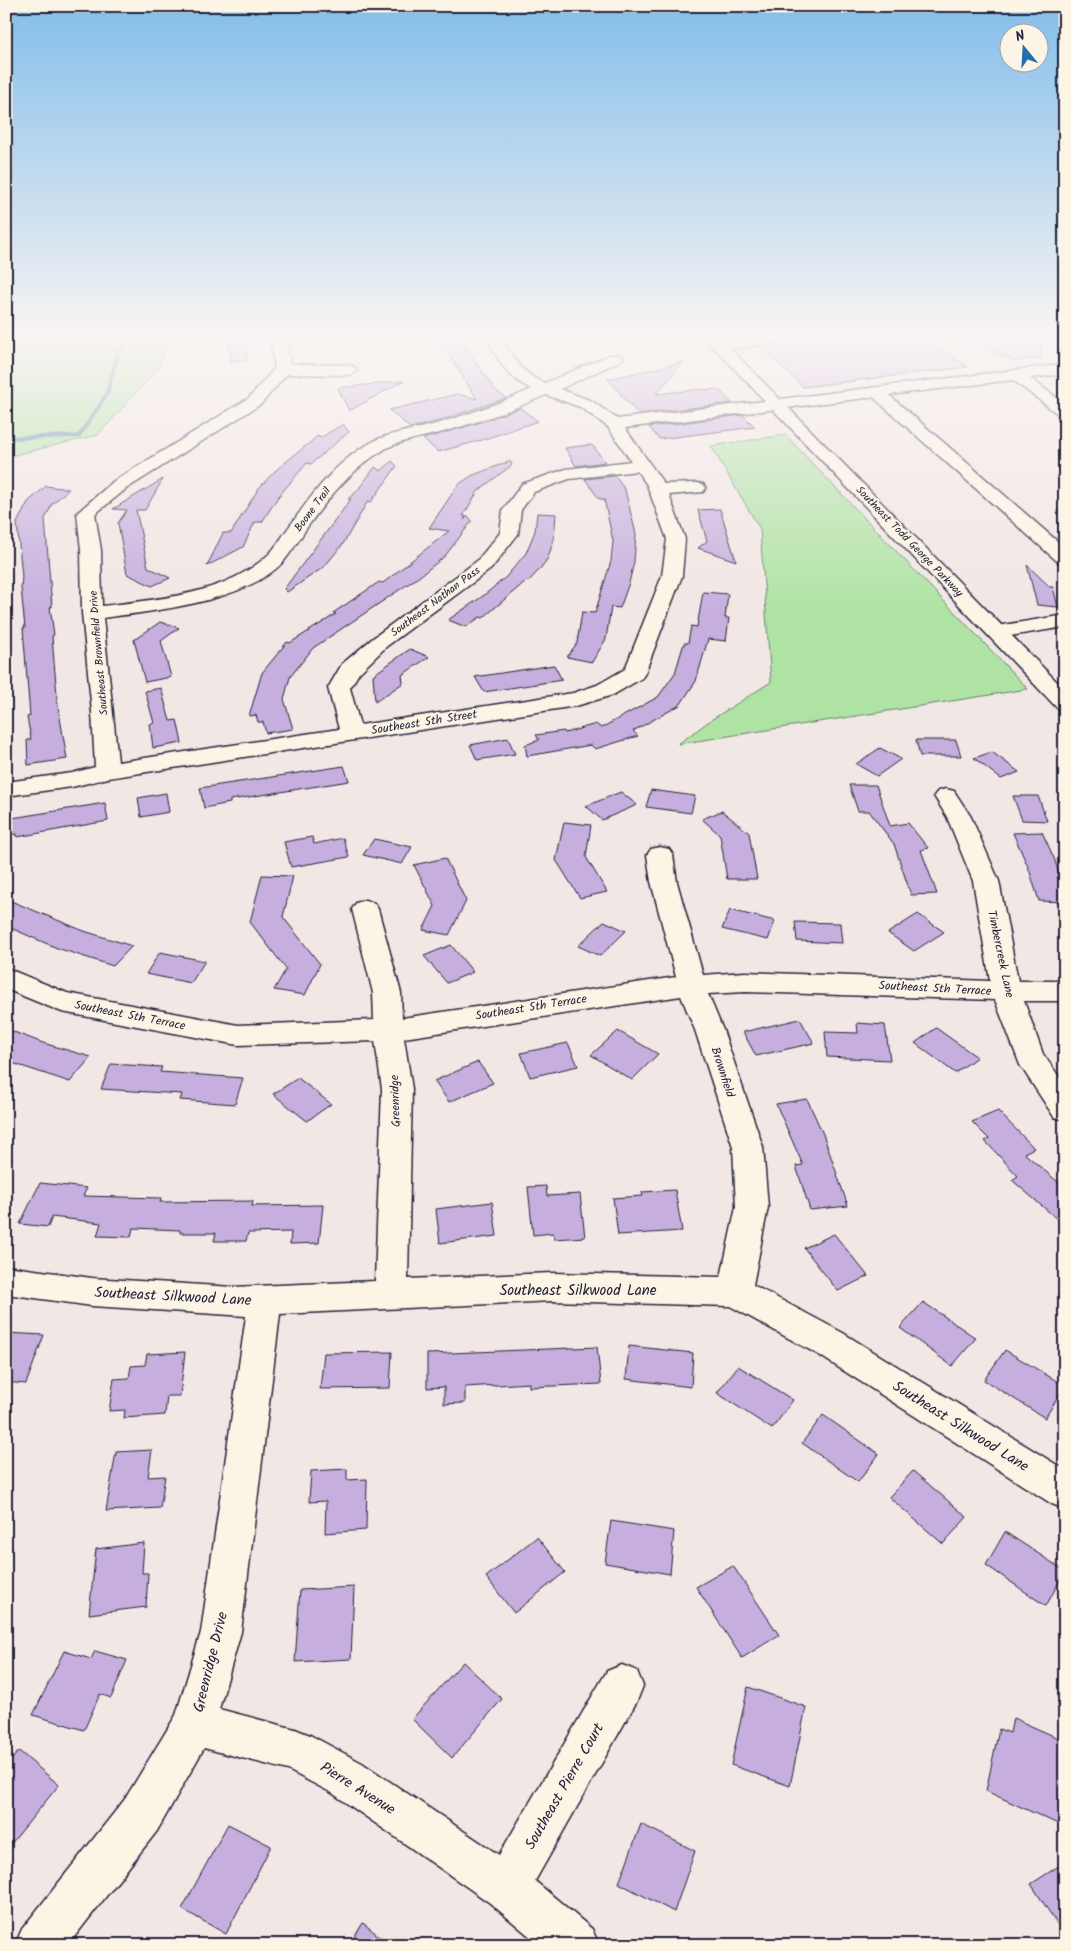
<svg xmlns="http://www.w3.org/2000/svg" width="1071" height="1951" font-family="Kalam,sans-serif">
<rect width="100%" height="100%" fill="#f1e7e4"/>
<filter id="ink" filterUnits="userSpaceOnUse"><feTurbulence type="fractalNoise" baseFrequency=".02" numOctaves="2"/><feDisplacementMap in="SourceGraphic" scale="10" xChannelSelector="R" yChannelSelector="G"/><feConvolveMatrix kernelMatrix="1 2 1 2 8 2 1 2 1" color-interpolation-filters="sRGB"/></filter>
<g filter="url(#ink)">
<g fill="#afe3a4" stroke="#688270">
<polygon points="6,338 170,338 158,368 98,435 6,457"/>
<polygon points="786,435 810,461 1028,689 678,744 711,720 771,682 760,529 711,446"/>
</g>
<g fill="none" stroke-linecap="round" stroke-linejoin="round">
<polyline stroke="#6189a6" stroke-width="4" points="6,438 79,436 107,394 118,353 135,338"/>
</g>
<g fill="#c6afde" stroke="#22223b">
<polygon points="852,338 924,338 968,367 803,387 764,350 856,340"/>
<polygon points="966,338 1041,338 1042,358 1014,361"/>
<polygon points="245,340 248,360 231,361 228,341"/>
<polygon points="461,341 496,391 506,398 435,422 410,428 389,410 458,394 477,399 441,343"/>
<polygon points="684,362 656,394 704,389 706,390 718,389 732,403 638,414 608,379"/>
<polygon points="403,381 349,411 338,388"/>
<polygon points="520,408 538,421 482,440 438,452 423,439 472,425"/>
<polygon points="743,415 755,427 659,439 649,427"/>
<polygon points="343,424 349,432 311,464 307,463 278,497 262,522 255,522 243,547 207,566 223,533 231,533 259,488 276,470 318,436 320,438"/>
<polygon points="589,445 593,446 605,462 576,466 565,448"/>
<polygon points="392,461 397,466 371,502 368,501 343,544 324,567 287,592 284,589 351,499 348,499 357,491 375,467 381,471"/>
<polygon points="510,461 512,465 478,491 463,516 466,516 464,520 468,516 472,521 445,556 420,576 313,648 290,677 284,699 293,729 266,733 263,722 258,722 256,715 249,716 262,673 287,642 290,643 336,614 333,613 379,582 383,583 449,531 429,528 458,485 471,476"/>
<polygon points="615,476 625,490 636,534 634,562 629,583 620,608 611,607 606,639 592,662 567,657 577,643 582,612 595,613 611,561 613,541 604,499 599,499 585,479"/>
<polygon points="163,479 145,510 136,510 148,567 170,578 152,586 127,574 118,523 127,510 113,509"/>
<polygon points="46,486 69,489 52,504 45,519 52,607 50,607 54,635 52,636 54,662 58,706 67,759 28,765 27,740 31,739 27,717 30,716 23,628 25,628 21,588 22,577 17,523 28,502"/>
<polygon points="720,509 736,561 698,548 707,541 698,510"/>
<polygon points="537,513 556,514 554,539 548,558 540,569 529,581 526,581 483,618 480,617 466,627 448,620 483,596 506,577 526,553 535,531"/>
<polygon points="1027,565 1050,587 1053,587 1058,607 1037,605"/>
<polygon points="703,592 728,594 725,618 729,618 726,641 708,639 696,681 680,705 633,731 638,736 595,749 591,745 527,756 525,745 539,740 536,735 564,731 565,733 596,724 601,728 658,697 675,673 684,643 688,643 691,626 697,627"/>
<polygon points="160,622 179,628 161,641 171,677 145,682 134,640"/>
<polygon points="410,649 429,657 402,675 403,683 375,702 373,675"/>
<polygon points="554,665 562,680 484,692 475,677"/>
<polygon points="161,688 170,721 177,720 182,743 153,748 150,724 154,723 145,691"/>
<polygon points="508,738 515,754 477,760 470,745"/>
<polygon points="916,740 956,740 961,756 920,756"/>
<polygon points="880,748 901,759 877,776 856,764"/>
<polygon points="992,752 1019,772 1001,779 974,758"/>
<polygon points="344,766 349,781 230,800 230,803 204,808 200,788"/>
<polygon points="849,785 876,785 890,826 908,823 928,848 921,850 937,894 911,895 894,844 869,811 858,811"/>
<polygon points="651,790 695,796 691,813 646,807"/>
<polygon points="621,792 637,805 602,820 586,806"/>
<polygon points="166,793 169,812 141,817 138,798"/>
<polygon points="1013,796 1038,796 1047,821 1022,820"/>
<polygon points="105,803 108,821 17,837 17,834 6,836 6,819"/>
<polygon points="722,811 749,833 757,879 727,879 720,835 702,819"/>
<polygon points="564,822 591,825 586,857 607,892 580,898 556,860"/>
<polygon points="1042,832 1054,858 1065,893 1065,902 1039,901 1029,869 1013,833"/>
<polygon points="312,837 314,844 343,838 349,857 291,867 284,842"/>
<polygon points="374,839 412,847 402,864 363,855"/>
<polygon points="445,858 466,901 449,935 423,930 435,906 414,865"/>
<polygon points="262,875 293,876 283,917 320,964 305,995 274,990 286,969 250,922"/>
<polygon points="6,899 84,931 132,946 113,966 57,948 6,926"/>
<polygon points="730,910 775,921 768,940 722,929"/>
<polygon points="918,914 944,932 914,951 888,933"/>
<polygon points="604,921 626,931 600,956 578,946"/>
<polygon points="795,922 840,923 842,943 797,941"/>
<polygon points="451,945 473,972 447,983 424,956"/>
<polygon points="160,952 205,961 191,983 146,974"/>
<polygon points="800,1019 814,1043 756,1056 743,1032"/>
<polygon points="857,1023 885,1025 890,1060 827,1057 825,1032 858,1033"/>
<polygon points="936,1028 977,1057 955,1073 915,1043"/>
<polygon points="6,1029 43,1043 91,1057 70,1082 6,1061"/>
<polygon points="618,1031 658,1054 632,1080 591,1055"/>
<polygon points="568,1043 578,1066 530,1077 521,1053"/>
<polygon points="478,1062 493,1083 449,1102 434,1081"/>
<polygon points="111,1064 162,1067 160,1072 243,1078 235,1104 180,1100 182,1094 101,1089"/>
<polygon points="298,1078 331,1104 307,1121 273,1094"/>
<polygon points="807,1099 823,1134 848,1206 810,1210 796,1166 803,1165 776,1104"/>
<polygon points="998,1111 1034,1148 1024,1153 1065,1188 1065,1226 1012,1180 1018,1176 985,1141 989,1139 972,1122"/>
<polygon points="40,1183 87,1188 83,1196 161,1198 160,1202 253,1201 252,1206 323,1205 319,1243 290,1244 291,1232 248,1233 246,1241 214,1241 216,1233 180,1233 180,1230 133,1228 131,1237 97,1236 101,1223 52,1217 48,1227 20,1224"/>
<polygon points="546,1186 547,1196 580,1194 585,1237 554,1239 553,1233 533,1235 528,1187"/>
<polygon points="675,1190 682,1231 618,1235 613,1198 643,1196 642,1192"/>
<polygon points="492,1202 497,1236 440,1243 436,1209"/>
<polygon points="834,1234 868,1276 838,1291 804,1248"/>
<polygon points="923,1302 976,1338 952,1366 900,1328"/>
<polygon points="6,1333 44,1335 26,1384 6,1382"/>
<polygon points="629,1346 693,1353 691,1387 626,1379"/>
<polygon points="597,1347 601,1384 529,1387 529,1383 465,1387 465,1403 444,1404 444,1387 427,1388 427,1354"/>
<polygon points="1005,1350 1065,1386 1045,1418 984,1380"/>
<polygon points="185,1352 180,1396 167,1396 165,1415 124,1418 125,1410 109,1411 114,1379 129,1378 131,1366 145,1365 147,1354"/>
<polygon points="392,1352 390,1388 320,1389 324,1353"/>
<polygon points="738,1366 793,1400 772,1429 717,1393"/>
<polygon points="823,1415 879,1454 858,1482 802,1443"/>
<polygon points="152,1450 148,1477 165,1476 160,1508 106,1511 116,1452"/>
<polygon points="347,1469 347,1480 367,1479 366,1530 325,1533 326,1501 309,1502 311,1471"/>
<polygon points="913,1471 967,1517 943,1544 889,1497"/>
<polygon points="611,1521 674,1531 670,1574 605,1563"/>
<polygon points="1005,1532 1065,1571 1046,1606 986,1565"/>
<polygon points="537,1537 565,1572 514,1613 486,1577"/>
<polygon points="144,1543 142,1573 148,1573 146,1607 89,1614 96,1549"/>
<polygon points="733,1566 779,1635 742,1658 696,1587"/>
<polygon points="354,1587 351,1659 295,1662 300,1590"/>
<polygon points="64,1651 91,1659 95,1651 127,1660 111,1698 100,1694 84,1730 33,1715"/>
<polygon points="463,1662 502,1699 452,1758 412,1719"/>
<polygon points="748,1687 806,1707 790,1786 731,1765"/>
<polygon points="1013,1718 1065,1741 1065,1785 1058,1824 986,1791 999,1729 1010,1733"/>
<polygon points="19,1751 59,1785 6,1850 6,1766"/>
<polygon points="228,1824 271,1846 226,1934 182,1909"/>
<polygon points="641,1824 695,1851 674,1912 619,1883"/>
<polygon points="1065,1862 1065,1936 1031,1884"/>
<polygon points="363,1923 390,1945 349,1945"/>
</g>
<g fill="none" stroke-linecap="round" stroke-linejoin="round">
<g stroke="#22223b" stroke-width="3">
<g id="minor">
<path d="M274,338H288L287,343L290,364L349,365L354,367L357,370L354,373L349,375L287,374L261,404L126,489L95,514L101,550L102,606C158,599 226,595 269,554C278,545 284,533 292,523C314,492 338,459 374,441C389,433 418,429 436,424C468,414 501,403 532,389C510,381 496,358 487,338H501C515,359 521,374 545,383L610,355H620L623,358L620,361L560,389L592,401L617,419L1065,364V374L1030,378L1065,404V417L1059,415L1013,380L889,395L1065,548V564L1058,562L873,397L625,428L664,484L697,483L703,484L706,488L703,492L669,495L685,539L682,576L645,673L642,678L613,695L576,706L108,778L72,787L6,796V782L72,773L95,767L92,712L82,613L81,550L77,513L114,481L249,398L275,368L271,343ZM546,395L580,407L608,427L631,461L566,469L522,484L503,510L500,533L477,561L373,638L342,664L328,688L339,729L118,762L103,618C155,611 247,602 284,561C292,551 299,540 306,529C328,498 351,469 385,449C398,441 430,436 446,431C481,421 514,409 546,395ZM637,471L647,485L667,539L662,576L625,669L597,685L573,693L360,725L350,688L359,673L387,646L491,569L518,534L521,510L534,492L569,479Z"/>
<polygon points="749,338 796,338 794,341 789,342 719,350 714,348 711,345 714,342"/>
<polygon points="1065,615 1065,627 997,638 990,636 987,632 990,628 997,626"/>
<path d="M946,789L954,791L971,817L999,881L1018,981H1065V1001H1024L1043,1054L1065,1085V1120L1054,1117L1020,1065L995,1000L745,992L708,994L723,1030L763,1147L768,1207L753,1285L843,1333L1065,1470V1509L1052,1504L819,1355L730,1306L552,1301L280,1314L241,1632L219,1709L295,1729L310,1735L362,1763L499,1855L607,1671L622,1665L637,1671L643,1686L637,1701L535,1881L592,1929L599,1945H540L490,1903L332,1793L288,1770L204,1748L157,1831L68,1945H15L22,1929L125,1799L176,1715L201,1632L246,1316L92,1306L6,1294V1266L92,1278L233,1287L375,1281L382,1089L375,1041L238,1045L62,1012L6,989V968L67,993L238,1025L374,1020L373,993L352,909L356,903L365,900L374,903L378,909L401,993L402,1018L676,977L651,882L647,855L651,849L660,847L669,849L673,855L677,882L703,975L745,972L990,981L973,881L947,817L934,796L938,791ZM681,996L695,1030L733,1147L736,1207L721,1277L552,1273L408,1279L412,1089L404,1038Z"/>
</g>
</g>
<g stroke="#22223b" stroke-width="3">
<polygon id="major" points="705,338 720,338 1065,690 1065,710 1057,708"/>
</g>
<use href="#minor" fill="#fcf5e5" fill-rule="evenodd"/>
<use href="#major" fill="#fcf5e5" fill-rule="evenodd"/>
</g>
</g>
<linearGradient id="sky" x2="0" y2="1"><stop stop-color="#83beea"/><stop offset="0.55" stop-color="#f9f4f3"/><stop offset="1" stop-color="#f9f4f3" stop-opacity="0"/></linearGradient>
<rect width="1071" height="611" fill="url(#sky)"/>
<g text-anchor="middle" stroke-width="4" stroke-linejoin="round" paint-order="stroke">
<g font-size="11" fill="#22223b" stroke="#fcf5e5">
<text transform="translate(312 509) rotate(-53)" y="4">Boone Trail</text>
<text transform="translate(910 541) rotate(46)" y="4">Southeast Todd George Parkway</text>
<text transform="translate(435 601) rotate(-37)" y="4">Southeast Nathan Pass</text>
<text transform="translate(98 653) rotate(-95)" y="4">Southeast Brownfield Drive</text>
</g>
<g font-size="12" fill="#22223b" stroke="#fcf5e5">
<text transform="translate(424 722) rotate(-9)" y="4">Southeast 5th Street</text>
<text transform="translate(1001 954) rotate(78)" y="4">Timbercreek Lane</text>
<text transform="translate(935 988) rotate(3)" y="4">Southeast 5th Terrace</text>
<text transform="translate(531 1007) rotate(-9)" y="4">Southeast 5th Terrace</text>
<text transform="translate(130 1015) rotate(11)" y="4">Southeast 5th Terrace</text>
<text transform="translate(723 1072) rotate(72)" y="4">Brownfield</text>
<text transform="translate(395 1101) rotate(-92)" y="4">Greenridge</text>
</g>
<g font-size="15" fill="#22223b" stroke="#fcf5e5">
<text x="578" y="1295">Southeast Silkwood Lane</text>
<text transform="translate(173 1296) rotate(3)" y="5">Southeast Silkwood Lane</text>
<text transform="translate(961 1426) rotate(32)" y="5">Southeast Silkwood Lane</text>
<text transform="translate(210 1662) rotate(-76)" y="5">Greenridge Drive</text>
<text transform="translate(564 1786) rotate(-60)" y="5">Southeast Pierre Court</text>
<text transform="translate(358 1788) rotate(32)" y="5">Pierre Avenue</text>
</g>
</g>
<rect width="1071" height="1951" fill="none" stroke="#fcf5e5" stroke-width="25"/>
<rect x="12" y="12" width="1046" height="1926" fill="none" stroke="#22223b" stroke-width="2" filter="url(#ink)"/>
<g transform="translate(1024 48) rotate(342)"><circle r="24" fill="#fcf5e5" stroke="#a5a1a1"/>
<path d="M0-4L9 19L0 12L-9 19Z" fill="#1f6fb2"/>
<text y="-8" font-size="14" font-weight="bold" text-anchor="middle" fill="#22223b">N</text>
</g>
</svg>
